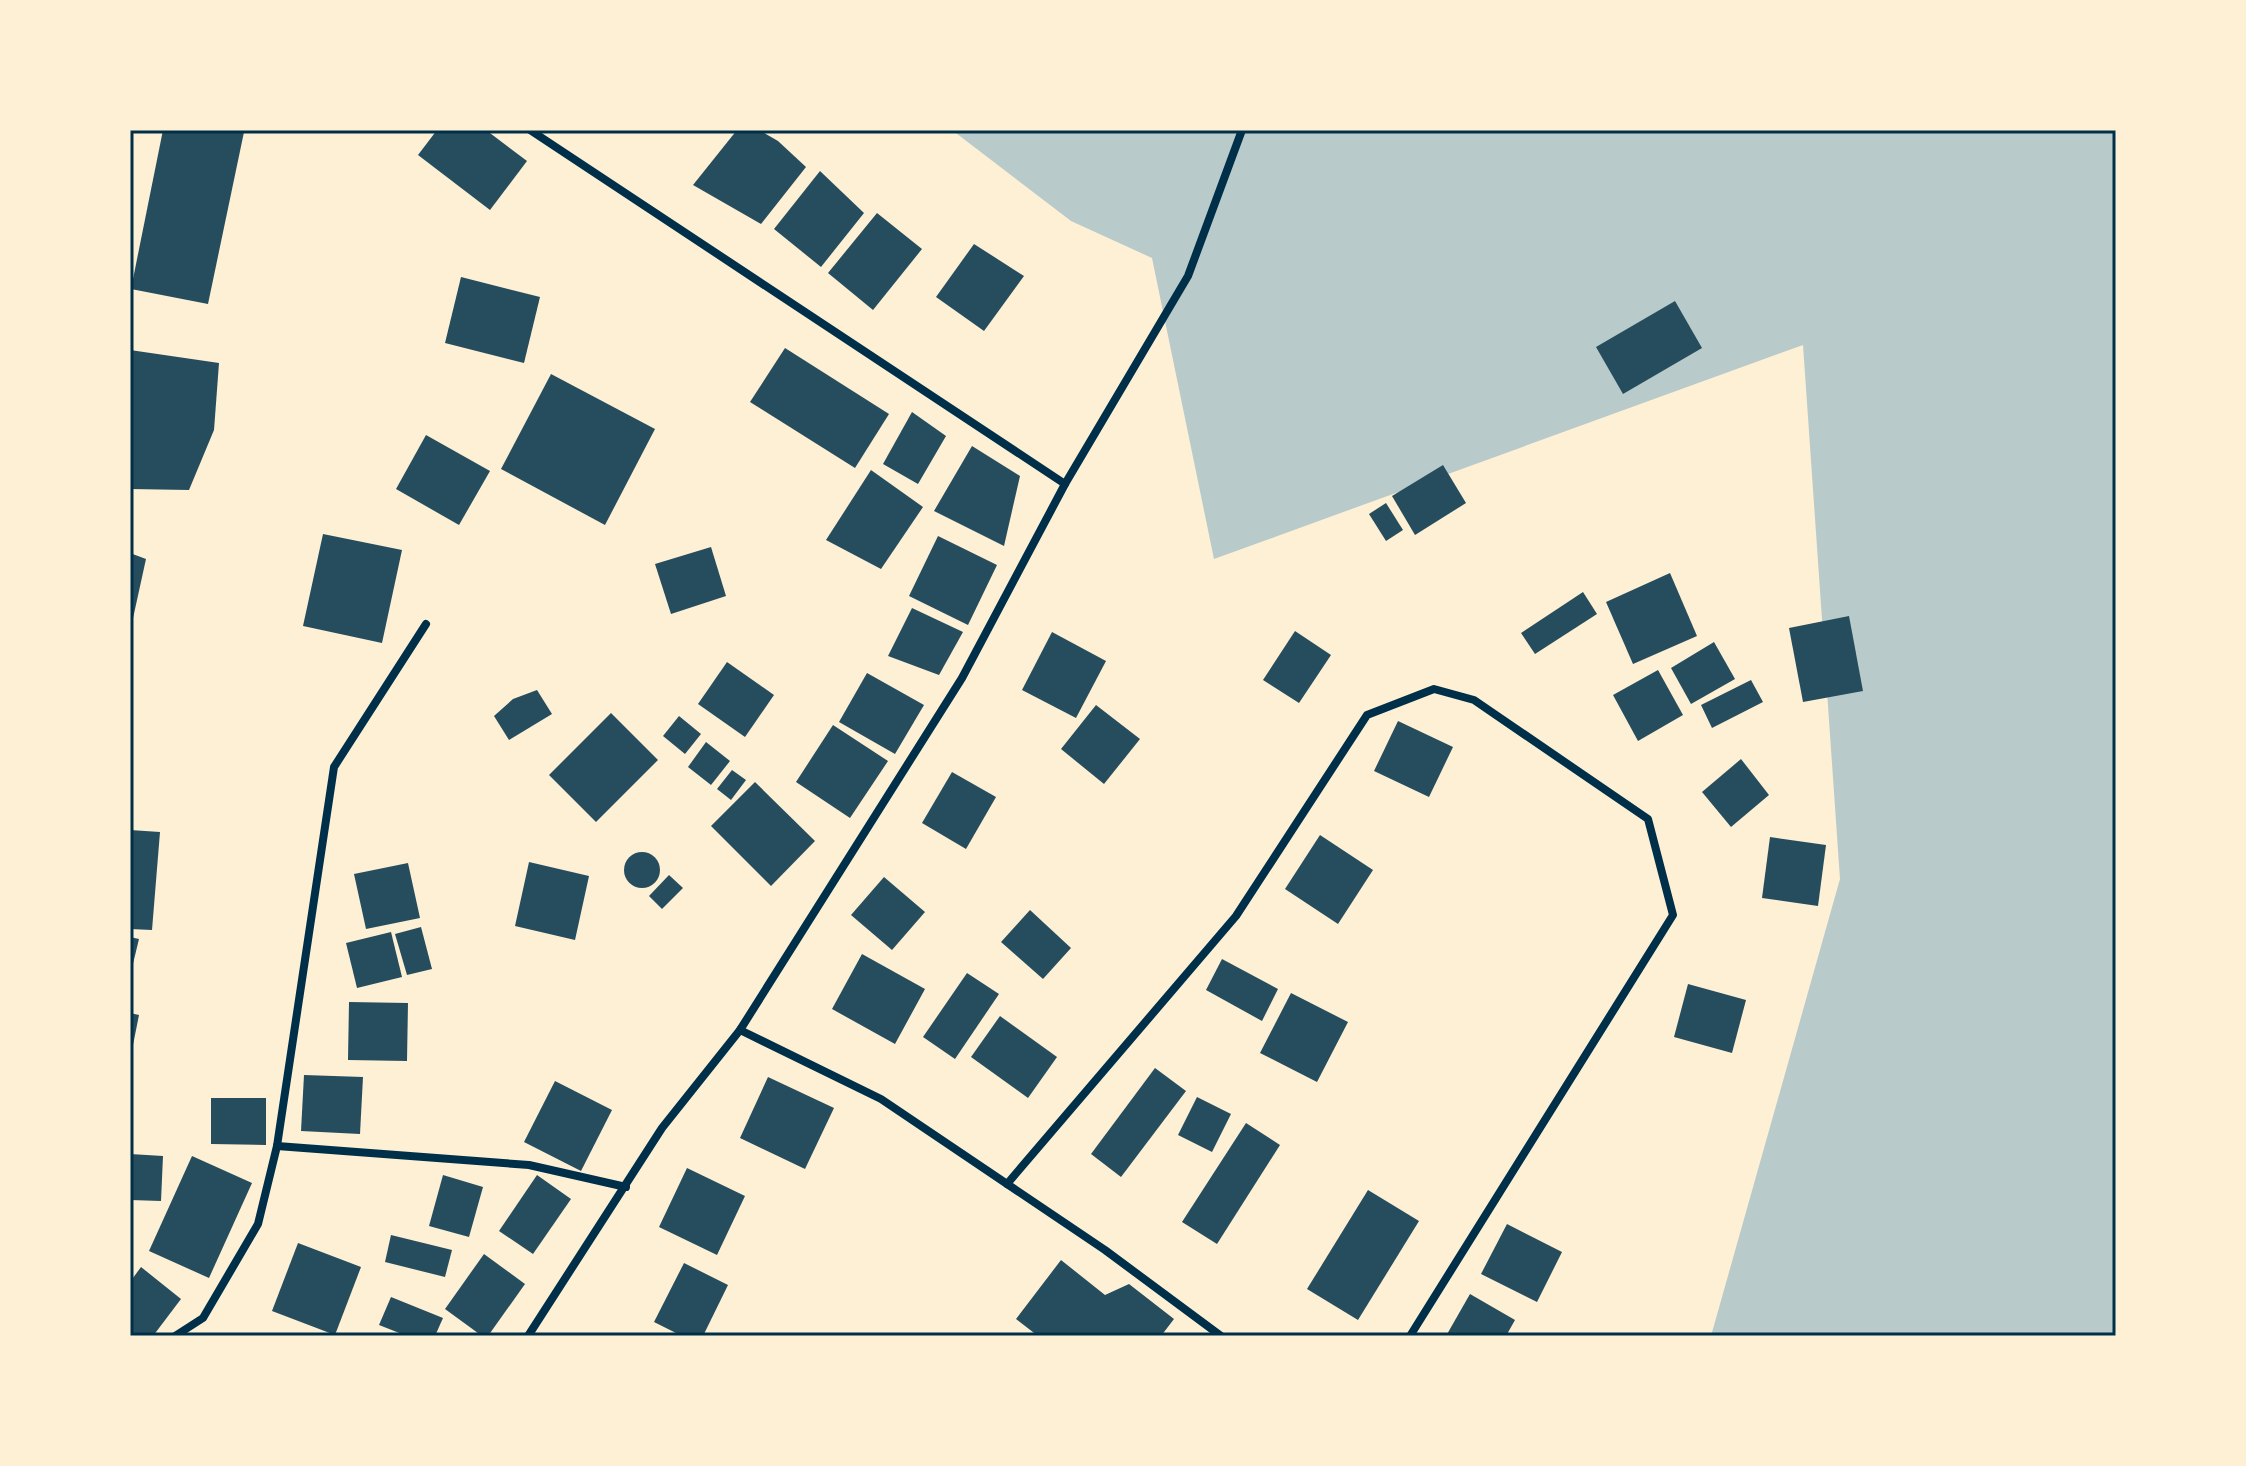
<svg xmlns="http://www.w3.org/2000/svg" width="2246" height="1466" font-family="'Alegreya Sans',sans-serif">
<rect width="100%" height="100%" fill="#fdf0d5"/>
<polygon fill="#b9caca" points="952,130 2116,130 2116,1336 1711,1336 1840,879 1803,345 1214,559 1152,258 1071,221"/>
<g fill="#264d5e">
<polygon points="163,130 244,132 208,304 131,289"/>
<polygon points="437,130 486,130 527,161 490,210 418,155"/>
<polygon points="737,130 759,130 778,141 806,167 761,224 693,185"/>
<polygon points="820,171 864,213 821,267 774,229"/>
<polygon points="877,213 922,249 873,310 828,273"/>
<polygon points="974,244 1024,276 984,331 936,297"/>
<polygon points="461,277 540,297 524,363 445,343"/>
<polygon points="1675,301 1702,348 1623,394 1596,347"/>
<polygon points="785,348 889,414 855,468 750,402"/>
<polygon points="130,350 219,363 214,430 189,490 130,489"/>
<polygon points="551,374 655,429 605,525 501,469"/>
<polygon points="912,412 946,436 918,484 883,464"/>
<polygon points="426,435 490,471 459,525 396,489"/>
<polygon points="972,446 1020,476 1004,546 934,511"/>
<polygon points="1443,465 1466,503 1415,535 1392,496"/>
<polygon points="871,470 923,507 881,569 826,540"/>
<polygon points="1386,503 1403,530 1386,541 1369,514"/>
<polygon points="323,534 402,550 382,643 303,626"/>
<polygon points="938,536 997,565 968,625 909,596"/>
<polygon points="711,547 726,596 671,614 655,564"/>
<polygon points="130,553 146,559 130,632"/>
<polygon points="1670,573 1697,636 1633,664 1606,602"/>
<polygon points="1583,592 1597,614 1535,654 1521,633"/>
<polygon points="912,608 963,632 939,675 888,656"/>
<polygon points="1849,616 1863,691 1803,702 1789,628"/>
<polygon points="1295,631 1331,655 1299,703 1263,680"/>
<polygon points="1052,632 1106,661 1076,718 1022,690"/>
<polygon points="1714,642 1735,679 1691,704 1671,668"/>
<polygon points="727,662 774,695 745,737 698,704"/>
<polygon points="1658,670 1683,715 1638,741 1613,695"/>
<polygon points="867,673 924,705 895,754 839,722"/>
<polygon points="1751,680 1763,702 1712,728 1701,705"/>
<polygon points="537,690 552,714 509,740 494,716 513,699"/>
<polygon points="1096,705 1140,739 1104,784 1061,749"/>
<polygon points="611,713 658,760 596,822 549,775"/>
<polygon points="679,716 701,734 685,754 663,736"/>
<polygon points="1398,721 1453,747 1429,797 1374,771"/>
<polygon points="833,725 888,761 850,818 796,782"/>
<polygon points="706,742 730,761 711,785 688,767"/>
<polygon points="1741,759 1769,795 1731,827 1702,792"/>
<polygon points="732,770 746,780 731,800 717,789"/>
<polygon points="952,772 996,797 966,849 922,823"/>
<polygon points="755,782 815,841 771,886 711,826"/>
<polygon points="130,830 160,832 152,930 130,929"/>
<polygon points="1320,835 1373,870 1338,924 1285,889"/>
<polygon points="1770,837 1826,845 1818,906 1762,898"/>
<circle cx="642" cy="870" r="18"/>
<polygon points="529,862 589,876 575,940 515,926"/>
<polygon points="408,863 420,918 366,929 354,874"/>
<polygon points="669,875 683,888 662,909 649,896"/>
<polygon points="884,877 925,912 892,950 851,915"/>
<polygon points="1030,910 1071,948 1043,979 1001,942"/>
<polygon points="421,927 432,969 407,975 395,934"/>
<polygon points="391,932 402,977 357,988 346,943"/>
<polygon points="130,937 139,939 131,972 130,972"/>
<polygon points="862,954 925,989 895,1044 832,1009"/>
<polygon points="1222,959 1278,989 1262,1021 1206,990"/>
<polygon points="967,973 999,994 955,1059 923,1037"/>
<polygon points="1688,984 1746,1000 1732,1053 1674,1037"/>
<polygon points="1291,993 1348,1022 1317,1082 1260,1053"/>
<polygon points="349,1002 408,1003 407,1061 348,1060"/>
<polygon points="130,1013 139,1015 131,1055 130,1055"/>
<polygon points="1000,1016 1057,1057 1028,1098 971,1057"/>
<polygon points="1155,1068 1186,1091 1121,1177 1091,1154"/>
<polygon points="304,1075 363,1077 360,1134 301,1131"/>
<polygon points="768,1077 834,1108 805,1169 740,1138"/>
<polygon points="555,1081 612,1110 581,1171 524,1142"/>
<polygon points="1197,1097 1231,1114 1212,1152 1178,1135"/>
<polygon points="211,1098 266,1098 266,1145 211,1144"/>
<polygon points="1246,1123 1280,1145 1217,1244 1182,1222"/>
<polygon points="130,1154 163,1156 161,1201 130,1200"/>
<polygon points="192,1156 252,1183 209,1278 149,1251"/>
<polygon points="687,1168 745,1196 717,1255 659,1227"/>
<polygon points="443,1175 483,1187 469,1237 429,1226"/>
<polygon points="537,1175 571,1199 533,1254 499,1231"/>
<polygon points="1368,1190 1419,1221 1358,1320 1307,1289"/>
<polygon points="1507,1224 1562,1252 1537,1302 1481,1274"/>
<polygon points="391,1235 452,1250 445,1277 385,1262"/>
<polygon points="298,1243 361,1267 335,1335 272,1311"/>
<polygon points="484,1254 525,1284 488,1336 482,1336 445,1309"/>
<polygon points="1061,1260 1105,1295 1129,1284 1174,1319 1161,1336 1038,1336 1016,1319"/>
<polygon points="684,1263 728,1285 703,1336 682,1336 654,1322"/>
<polygon points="141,1267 181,1299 153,1336 130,1336 130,1282"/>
<polygon points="1470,1294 1515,1320 1506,1336 1446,1336"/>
<polygon points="391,1297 443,1318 435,1336 407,1336 379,1325"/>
</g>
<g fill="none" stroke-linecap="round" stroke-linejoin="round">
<g stroke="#003049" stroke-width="8">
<polyline points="1065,484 1188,276 1242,130"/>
<polyline points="740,1030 881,1099 1105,1250 1221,1336"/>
<polyline points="277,1146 529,1165 626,1187"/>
<polyline points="1007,1184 1236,916 1367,715 1434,689 1474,700 1648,819 1673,915 1410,1336"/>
<polyline points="175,1336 203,1318 258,1224 277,1146 334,767 426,624"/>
<polyline points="528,1336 662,1128 740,1030 962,678 1065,484 530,130"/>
</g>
</g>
<rect width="2246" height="1466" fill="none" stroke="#fdf0d5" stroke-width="264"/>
<rect x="132" y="132" width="1982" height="1202" fill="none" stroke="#003049" stroke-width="3"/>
</svg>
